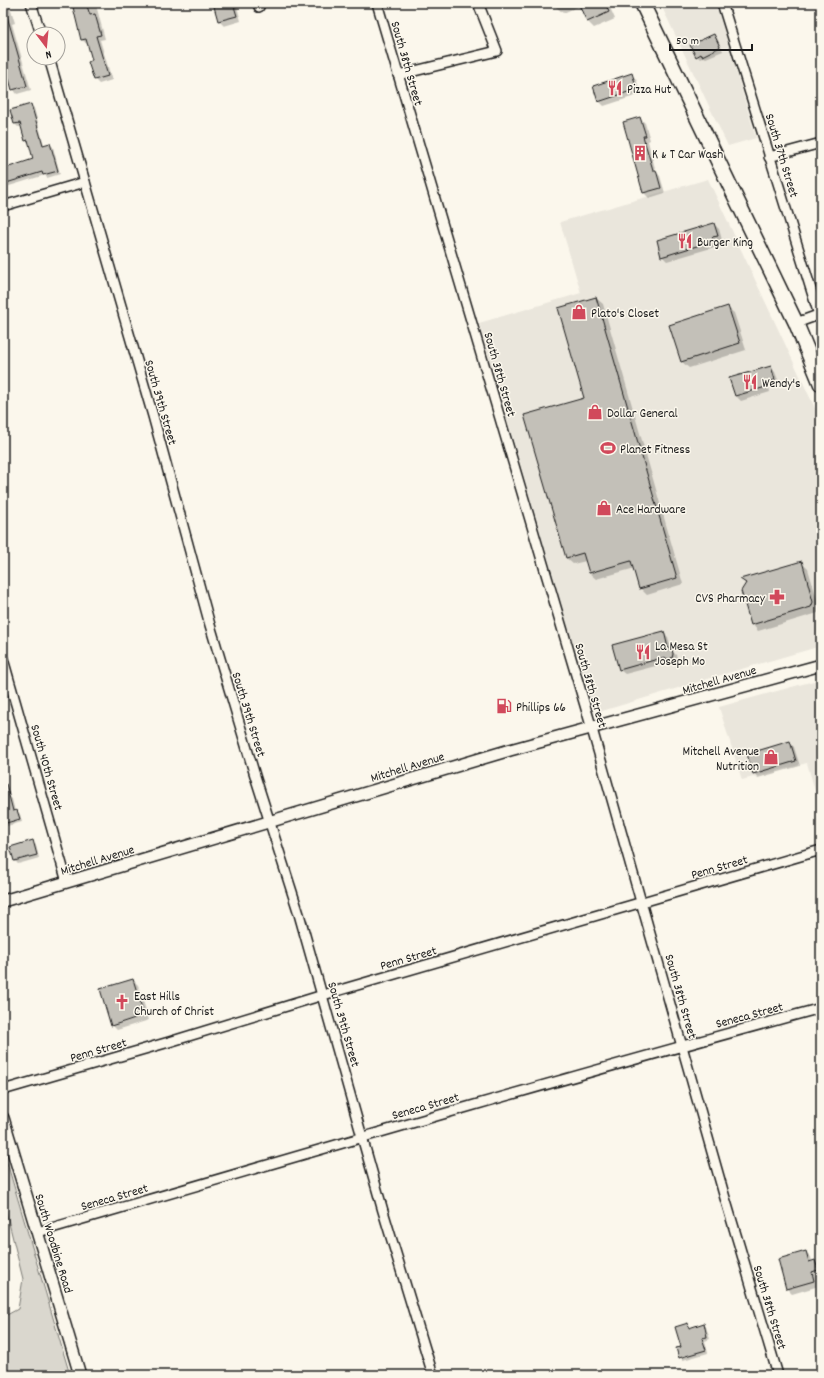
<svg xmlns="http://www.w3.org/2000/svg" width="824" height="1378" font-family="Dekko,sans-serif">
<rect width="100%" height="100%" fill="#fbf7ec"/>
<filter id="ink" filterUnits="userSpaceOnUse"><feTurbulence type="fractalNoise" baseFrequency=".025" numOctaves="2"/><feDisplacementMap in="SourceGraphic" scale="8" xChannelSelector="R" yChannelSelector="G"/><feConvolveMatrix kernelMatrix="1 2 1 2 8 2 1 2 1" color-interpolation-filters="sRGB"/></filter>
<g filter="url(#ink)">
<g fill="#eae6dc">
<polygon points="660,3 716,3 756,138 728,146"/>
<polygon points="708,179 821,421 821,646 721,675 602,711 597,710 592,705 587,692 479,323 581,293 560,222"/>
<polygon points="821,679 821,811 807,763 742,780 719,707"/>
</g>
<polygon fill="#dad7ce" stroke="#7b7a75" points="3,1149 70,1375 3,1375 3,1317 18,1309 23,1279 3,1199"/>
<g fill="#0003">
<polygon points="3,3 9,3 15,23 12,24 31,90 17,94 13,89 8,72 5,73 3,72"/>
<polygon points="73,3 97,3 97,5 96,5 105,39 100,40 112,80 99,84 95,80 93,61 88,44 87,44 82,40"/>
<polygon points="214,3 236,3 241,21 224,26 219,21"/>
<polygon points="555,3 608,3 615,19 594,28 587,21 580,6 563,13 556,7"/>
<polygon points="714,35 717,38 723,51 706,58 704,57 700,59 697,56"/>
<polygon points="631,75 636,79 641,94 604,106 599,101"/>
<polygon points="31,105 34,108 44,145 50,144 53,147 60,174 47,178 45,175 6,187 3,184 3,170 34,160 30,144 26,141 22,126 18,127 15,124 11,111"/>
<polygon points="640,118 645,123 650,140 648,141 656,172 660,176 665,193 649,198 644,193 624,123"/>
<polygon points="714,224 719,229 722,240 716,242 718,246 667,261 662,256"/>
<polygon points="821,267 821,283 817,269"/>
<polygon points="596,298 603,304 683,584 647,595 640,588 635,568 596,579 589,573 586,561 573,564 566,558"/>
<polygon points="727,307 734,313 746,350 689,368 682,362 670,325"/>
<polygon points="771,367 775,372 780,385 769,388 770,392 741,401 736,396 731,379"/>
<polygon points="801,562 808,569 820,609 818,613 758,631 752,624 746,584 742,580"/>
<polygon points="663,632 668,637 672,651 676,655 678,660 676,662 673,664 671,662 625,674 620,670"/>
<polygon points="789,742 794,747 800,766 758,778 754,773"/>
<polygon points="9,796 12,799 15,811 17,811 20,814 22,822 3,827 3,798"/>
<polygon points="32,842 36,845 39,858 18,864 15,861"/>
<polygon points="133,980 138,985 149,1020 117,1030 112,1025"/>
<polygon points="806,1252 811,1257 812,1262 815,1261 820,1266 821,1275 816,1277 819,1286 792,1294 787,1289 779,1260"/>
<polygon points="703,1324 706,1327 710,1339 705,1341 708,1353 683,1360 680,1357 687,1325 691,1328"/>
</g>
<g fill="#c3c0b8" stroke="#1c1c1c">
<polygon points="72,3 86,3 90,15 95,14 101,35 96,36 108,76 94,80 88,62 92,60 86,39 81,40"/>
<polygon points="213,3 233,3 237,16 218,21"/>
<polygon points="578,3 605,3 609,12 587,22"/>
<polygon points="5,9 27,86 12,90 6,68 3,68 3,10"/>
<polygon points="714,34 720,47 702,56 701,54 696,57 690,45"/>
<polygon points="632,73 637,89 598,102 593,86"/>
<polygon points="31,104 43,145 50,143 58,171 43,175 42,172 3,184 3,169 33,159 28,140 25,141 20,123 14,124 10,110"/>
<polygon points="640,117 646,136 643,136 653,170 656,170 661,188 643,193 623,122"/>
<polygon points="714,223 718,236 712,237 713,241 661,257 657,240"/>
<polygon points="596,297 677,578 639,589 631,561 589,573 583,553 566,558 524,415 584,398 558,308"/>
<polygon points="728,306 740,343 681,362 669,325"/>
<polygon points="771,366 775,380 765,383 766,387 735,396 729,378"/>
<polygon points="802,561 813,602 811,607 751,625 741,591 746,583 740,579"/>
<polygon points="664,631 668,648 672,649 673,654 672,658 667,659 665,657 619,670 612,645"/>
<polygon points="790,741 796,761 753,774 747,754"/>
<polygon points="3,784 6,784 13,811 17,810 20,819 3,824"/>
<polygon points="33,840 37,855 14,861 10,847"/>
<polygon points="133,979 144,1015 111,1026 100,989"/>
<polygon points="806,1251 809,1262 815,1260 818,1270 812,1272 814,1281 786,1289 778,1259"/>
<polygon points="688,1323 689,1328 704,1323 707,1337 702,1338 706,1350 679,1358 676,1348 681,1347 675,1327"/>
</g>
<g fill="none" stroke-linecap="round" stroke-linejoin="round">
<g stroke="#1c1c1c" stroke-width="12">
<g id="minor">
<polyline points="31,3 41,34"/>
<polyline points="258,3 259,7"/>
<polyline points="377,3 592,729 725,1198 778,1375"/>
<polyline points="722,3 819,315"/>
<polyline points="49,58 153,416 210,625 256,779 299,914 383,1211 433,1375"/>
<polyline points="398,75 497,51 478,3"/>
<polyline points="769,157 821,143"/>
<polyline points="3,206 85,182"/>
<polyline points="796,323 821,314"/>
<polyline points="3,659 67,882"/>
<polyline points="3,1090 169,1042 323,995 821,850"/>
<path d="M38,1232C298,1156 559,1079 821,1008"/>
</g>
</g>
<g stroke="#1c1c1c" stroke-width="14">
<g id="tertiary">
<polyline points="3,901 510,750 821,665"/>
<polyline points="3,1118 80,1375"/>
</g>
</g>
<g stroke="#1c1c1c" stroke-width="17">
<polyline id="primary" points="642,3 796,323 821,384"/>
</g>
<use href="#minor" stroke="#fbf7ec" stroke-width="9"/>
<use href="#tertiary" stroke="#fbf7ec" stroke-width="11"/>
<use href="#primary" stroke="#fbf7ec" stroke-width="14"/>
</g>
</g>
<defs>
<g id="restaurant-bare" transform="scale(1.2)"><path d="M-5-6h1v4h1v-4h1v4h1v-4h1v5L-1.5 .5V6h-2V.5L-5-1ZM5-6V6H3V1.5H1.5Q1.5-4 5-6Z" fill="#d1495b" stroke="#fbf7ec" stroke-width="2.5" paint-order="stroke"/></g>
<g id="building-bare" transform="scale(1.2)"><path d="M-4-6H4V6H1V3H-1V6H-4ZM-2.5-4.3h1.7v1.8h-1.7ZM.8-4.3h1.7v1.8H.8ZM-2.5-1h1.7V.8h-1.7ZM.8-1h1.7V.8H.8Z" fill="#d1495b" stroke="#fbf7ec" stroke-width="2.5" paint-order="stroke"/></g>
<g id="shop-bare" transform="scale(1.2)"><path d="M-5-2.5h2.3a2.7 3.5 0 0 1 5.4 0H5L5.5 6h-11ZM-1.5-2.5h3a1.5 2.3 0 0 0-3 0Z" fill="#d1495b" stroke="#fbf7ec" stroke-width="2.5" paint-order="stroke"/></g>
<g id="stadium-bare" transform="scale(1.2)"><path d="M0-5a6.5 5 0 1 0 0 10a6.5 5 0 1 0 0-10ZM-3.5-1.8h7v3.6h-7Z" fill="#d1495b" stroke="#fbf7ec" stroke-width="2.5" paint-order="stroke"/></g>
<g id="pharmacy-bare" transform="scale(1.2)"><path d="M-2-6h4v4h4v4h-4v4h-4v-4h-4v-4h4Z" fill="#d1495b" stroke="#fbf7ec" stroke-width="2.5" paint-order="stroke"/></g>
<g id="fuel-bare" transform="scale(1.2)"><path d="M-5.5-6h7V0h2V4h1.3V-2.5L3-4.5l.8-.8L6-3V5H2.5V1h-1V6h-7ZM-4.2-4.7v3.2H.2V-4.7Z" fill="#d1495b" stroke="#fbf7ec" stroke-width="2.5" paint-order="stroke"/></g>
<g id="church-bare" transform="scale(1.2)"><path d="M-1.2-6h2.4v3.5h3.3v2.4h-3.3V6h-2.4V-.1h-3.3v-2.4h3.3Z" fill="#d1495b" stroke="#fbf7ec" stroke-width="2.5" paint-order="stroke"/></g>
</defs>
<g fill-rule="evenodd">
<use href="#restaurant-bare" x="615" y="88"/>
<use href="#building-bare" x="640" y="153"/>
<use href="#restaurant-bare" x="685" y="241"/>
<use href="#shop-bare" x="579" y="312"/>
<use href="#restaurant-bare" x="750" y="382"/>
<use href="#shop-bare" x="595" y="412"/>
<use href="#stadium-bare" x="608" y="448"/>
<use href="#shop-bare" x="604" y="508"/>
<use href="#pharmacy-bare" x="777" y="597"/>
<use href="#restaurant-bare" x="643" y="652"/>
<use href="#fuel-bare" x="504" y="706"/>
<use href="#shop-bare" x="771" y="757"/>
<use href="#church-bare" x="122" y="1002"/>
</g>
<g text-anchor="middle" stroke-width="3" stroke-linejoin="round" paint-order="stroke">
<g font-size="13" fill="#1c1c1c" stroke="#fbf7ec">
<text transform="translate(408 63) rotate(74)" y="5">South 38th Street</text>
<text transform="translate(783 155) rotate(73)" y="5">South 37th Street</text>
<text transform="translate(501 374) rotate(74)" y="5">South 38th Street</text>
<text transform="translate(162 402) rotate(74)" y="5">South 39th Street</text>
<text transform="translate(719 679) rotate(-16)" y="5">Mitchell Avenue</text>
<text transform="translate(592 685) rotate(74)" y="5">South 38th Street</text>
<text transform="translate(250 714) rotate(73)" y="5">South 39th Street</text>
<text transform="translate(407 766) rotate(-17)" y="5">Mitchell Avenue</text>
<text transform="translate(48 767) rotate(74)" y="5">South 40th Street</text>
<text transform="translate(97 859) rotate(-17)" y="5">Mitchell Avenue</text>
<text transform="translate(719 866) rotate(-16)" y="5">Penn Street</text>
<text transform="translate(408 957) rotate(-16)" y="5">Penn Street</text>
<text transform="translate(682 996) rotate(74)" y="5">South 38th Street</text>
<text transform="translate(749 1014) rotate(-15)" y="5">Seneca Street</text>
<text transform="translate(345 1024) rotate(74)" y="5">South 39th Street</text>
<text transform="translate(98 1049) rotate(-16)" y="5">Penn Street</text>
<text transform="translate(425 1105) rotate(-16)" y="5">Seneca Street</text>
<text transform="translate(114 1196) rotate(-16)" y="5">Seneca Street</text>
<text transform="translate(55 1243) rotate(73)" y="5">South Woodbine Road</text>
<text transform="translate(771 1307) rotate(73)" y="5">South 38th Street</text>
</g>
<g font-size="13" fill="#1c1c1c" stroke="#fbf7ec" text-anchor="start">
<text x="627" y="93">Pizza Hut</text>
<text x="652" y="158">K &amp; T Car Wash</text>
<text x="697" y="246">Burger King</text>
<text x="591" y="317">Plato's Closet</text>
<text x="762" y="387">Wendy's</text>
<text x="607" y="417">Dollar General</text>
<text x="620" y="453">Planet Fitness</text>
<text x="616" y="513">Ace Hardware</text>
<text x="765" y="602" text-anchor="end">CVS Pharmacy</text>
<text x="655" y="650">La Mesa St<tspan x="655" dy="15">Joseph Mo</tspan></text>
<text x="516" y="711">Phillips 66</text>
<text x="759" y="755" text-anchor="end">Mitchell Avenue<tspan x="759" dy="15">Nutrition</tspan></text>
<text x="134" y="1000">East Hills<tspan x="134" dy="15">Church of Christ</tspan></text>
</g>
</g>
<rect width="824" height="1378" fill="none" stroke="#fbf7ec" stroke-width="16"/>
<rect x="8" y="8" width="808" height="1362" fill="none" stroke="#1c1c1c" stroke-width="1.5" filter="url(#ink)"/>
<g transform="translate(46 46) rotate(164)"><circle r="19" fill="#fbf7ec" stroke="#a29f99"/>
<path d="M0-3L7 15L0 10L-7 15Z" fill="#d1495b"/>
<text y="-6" font-size="11" font-weight="bold" text-anchor="middle" fill="#1c1c1c">N</text>
</g>
<path d="M670 44v6h82v-6" fill="none" stroke="#1c1c1c" stroke-width="2"/>
<text x="676" y="44" font-size="12" fill="#1c1c1c" stroke="#fbf7ec" stroke-width="3" paint-order="stroke">50 m</text>
</svg>
